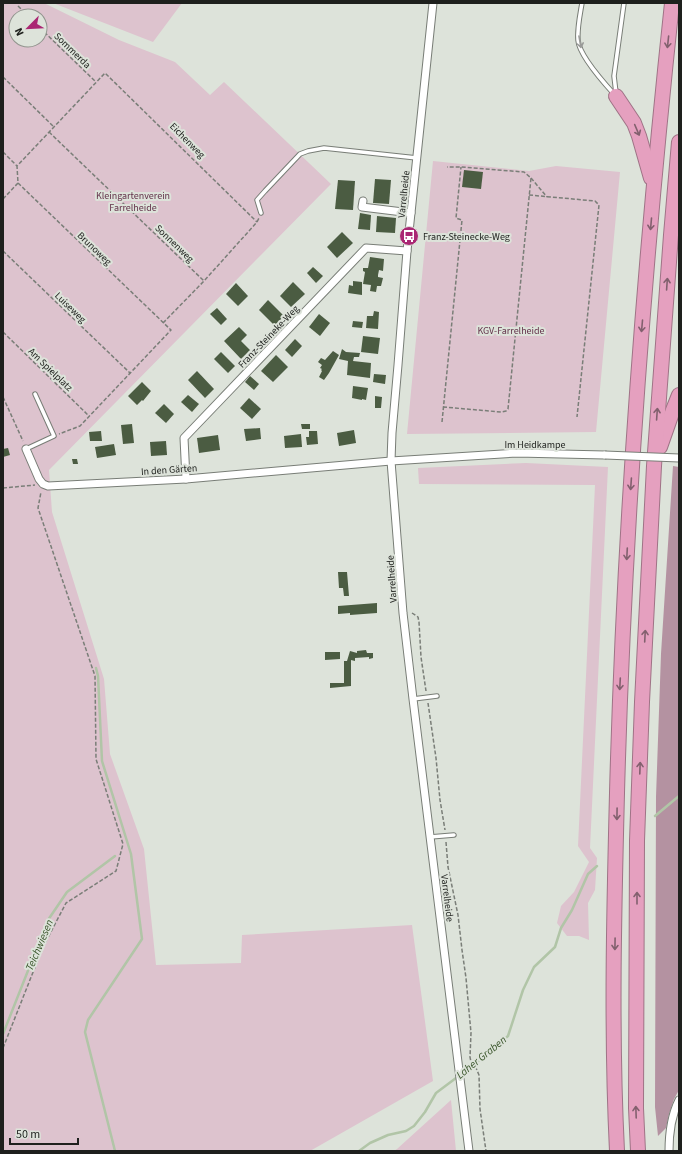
<svg xmlns="http://www.w3.org/2000/svg" width="682" height="1154" font-family="'Source Sans 3',sans-serif">
<rect width="100%" height="100%" fill="#dde3da"/>
<g fill="#ddc3ce" fill-rule="evenodd">
<path d="M3,3H44L119,40L175,62L210,95L224,82L331,184L49,470L52,512L104,679L110,754L144,849L156,965L241,963L242,935L412,925L433,1081L310,1151H3ZM16,16H40V40H16Z"/>
<polygon points="53,3 182,3 153,42"/>
<polygon points="433,161 529,171 556,166 620,172 596,432 407,434"/>
<polygon points="526,463 608,467 590,848 597,858 595,890 588,903 589,940 579,936 567,936 557,923 561,906 574,892 589,862 578,846 595,485 419,484 418,468"/>
<polygon points="451,1100 456,1151 394,1151 397,1149"/>
</g>
<polygon fill="#b492a1" points="673,466 679,467 679,1090 674,1099 669,1114 666,1128 658,1136 655,1107 656,797 661,654"/>
<g fill="none" stroke-linecap="round" stroke-linejoin="round">
<g stroke="#b1c5a7" stroke-width="2.5">
<polyline points="96,668 98,676 102,761 131,854 142,939 88,1020 85,1032 115,1151"/>
<polyline points="655,816 679,796"/>
<polyline points="3,1034 48,920 67,892 115,856"/>
<polyline points="359,1151 370,1143 388,1135 406,1131 414,1126 425,1112 436,1093 476,1063 508,1036 523,990 534,967 555,947 561,928 572,910 588,874 597,866"/>
</g>
</g>
<g fill="#4b5c42">
<polygon points="464,170 483,172 481,189 462,187"/>
<polygon points="375,179 391,180 389,204 373,203"/>
<polygon points="338,180 355,181 353,210 335,209"/>
<polygon points="360,213 371,215 370,230 358,229"/>
<polygon points="377,216 396,218 395,233 376,232"/>
<polygon points="342,232 353,243 337,258 327,247"/>
<polygon points="370,257 384,259 383,271 379,270 378,275 378,277 383,278 381,286 377,286 376,292 370,291 371,285 363,284 365,272 363,271 363,268 368,268"/>
<polygon points="313,267 323,276 316,283 307,273"/>
<polygon points="353,281 362,282 362,295 348,293 349,285 353,286"/>
<polygon points="293,282 305,294 291,307 280,296"/>
<polygon points="236,283 248,296 238,306 226,294"/>
<polygon points="268,300 284,316 275,326 259,310"/>
<polygon points="217,308 227,319 221,325 210,314"/>
<polygon points="374,311 379,312 378,329 366,328 367,316 373,316"/>
<polygon points="319,314 330,323 320,336 309,327"/>
<polygon points="353,321 363,322 362,328 352,327"/>
<polygon points="239,327 247,335 241,341 250,350 241,359 224,341"/>
<polygon points="363,336 380,338 378,354 361,352"/>
<polygon points="295,339 302,346 292,357 285,350"/>
<polygon points="342,349 346,352 360,353 359,357 354,357 353,361 371,363 370,378 347,375 348,361 339,359"/>
<polygon points="333,351 339,355 329,373 324,380 319,377 322,371 321,370 322,369 320,368 322,365 318,362 321,358 325,360"/>
<polygon points="221,352 235,366 228,373 214,359"/>
<polygon points="276,355 288,367 273,382 261,371"/>
<polygon points="197,371 214,389 205,398 188,380"/>
<polygon points="374,374 386,375 385,384 373,382"/>
<polygon points="250,376 259,384 254,390 245,382"/>
<polygon points="142,382 151,391 143,401 142,400 137,405 128,396"/>
<polygon points="353,386 368,388 366,400 362,399 362,400 352,398"/>
<polygon points="188,395 199,404 192,412 181,402"/>
<polygon points="375,396 382,397 381,408 375,408"/>
<polygon points="249,398 261,409 252,419 240,408"/>
<polygon points="164,404 174,414 166,423 155,413"/>
<polygon points="132,424 134,443 123,444 121,425"/>
<polygon points="301,424 310,424 310,429 302,429"/>
<polygon points="260,428 261,439 246,441 244,429"/>
<polygon points="354,430 356,443 339,446 337,433"/>
<polygon points="101,431 102,441 90,441 89,432"/>
<polygon points="309,431 317,431 318,444 307,445 306,437 309,437"/>
<polygon points="301,434 302,447 285,448 284,436"/>
<polygon points="218,435 220,450 199,453 197,438"/>
<polygon points="166,441 167,455 151,456 150,442"/>
<polygon points="114,444 116,455 97,458 95,447"/>
<polygon points="8,448 10,455 3,457 3,449"/>
<polygon points="72,459 77,459 78,464 73,464"/>
<polygon points="338,572 347,572 349,596 344,596 343,588 339,588"/>
<polygon points="377,603 377,613 350,615 350,613 338,614 338,606"/>
<polygon points="366,650 367,653 373,653 373,658 369,659 369,657 355,658 355,661 351,660 351,686 330,688 330,683 344,683 344,661 347,661 350,651 357,653 357,651"/>
<polygon points="325,652 340,652 340,659 325,660"/>
</g>
<g fill="none" stroke-linecap="round" stroke-linejoin="round">
<g stroke="#787d76" stroke-width="5.5">
<g id="lane">
<path d="M582,3C580,15 577,28 578,40C579,55 604,83 614,94"/>
<polyline points="616,93 614,76 624,3"/>
<polyline points="261,213 257,200 265,191 300,154 308,151 324,148 417,158"/>
<polyline points="26,449 54,436 35,394"/>
<polyline points="413,699 437,696"/>
<polyline points="430,837 454,835"/>
</g>
</g>
<g stroke="#787d76" stroke-width="9">
<g id="street">
<polyline points="433,3 407,251 398,365 392,433 391,461 403,613 413,699 469,1151"/>
<polyline points="363,201 362,207 411,213"/>
<polyline points="26,449 39,479 43,484 48,486 186,479 391,461 517,453 605,455"/>
<polyline points="186,479 184,438 366,248 407,251"/>
<path d="M669,1151C669,1134 671,1116 679,1100"/>
</g>
</g>
<g stroke="#9f7386" stroke-width="16">
<g id="highway">
<polyline points="616,96 634,123 639,136 651,178"/>
<polyline points="660,447 673,410 679,395"/>
<path d="M617,1151C611,1032 614,912 617,793C624,529 644,265 672,3"/>
<polyline points="638,1151 636,1108 637,841 642,702 654,466 671,235 679,142"/>
</g>
</g>
<g stroke="#7a7e78" stroke-width="1.5" stroke-dasharray="4 2" stroke-linecap="butt">
<polyline points="18,6 28,16"/>
<polyline points="40,28 96,82"/>
<polyline points="3,77 54,127"/>
<polyline points="49,132 204,281"/>
<polyline points="3,152 17,166"/>
<polyline points="531,178 547,197"/>
<polyline points="18,183 171,330 80,426 59,434"/>
<polyline points="529,195 595,201 599,205 577,417"/>
<polyline points="3,199 18,183 17,166 105,73 257,222"/>
<polyline points="3,251 130,373"/>
<polyline points="163,323 204,281 257,222 259,218"/>
<polyline points="3,332 89,416"/>
<polyline points="3,397 23,441"/>
<polyline points="443,407 501,412 506,411 508,409 531,178 524,172 461,167 447,167"/>
<polyline points="442,422 462,220 456,218 461,167"/>
<polyline points="3,488 35,485"/>
<polyline points="412,613 418,617 419,622 421,657 426,691"/>
<polyline points="428,703 436,758 440,800 445,830"/>
<polyline points="446,842 448,867 458,915 462,950 466,978 471,1033 470,1057 471,1062 476,1068 479,1075 480,1109 486,1151"/>
<polyline points="3,1048 43,947 66,903 116,871 123,844 96,759 95,676 38,508 41,492"/>
</g>
<use href="#lane" stroke="#fff" stroke-width="3.5"/>
<use href="#street" stroke="#fff" stroke-width="7"/>
<use href="#highway" stroke="#e5a0bf" stroke-width="14"/>
<g stroke="#787d76" stroke-width="9" stroke-linecap="butt">
<polyline id="street-bridge" points="605,455 679,458"/>
</g>
<use href="#street-bridge" stroke="#fff" stroke-width="7"/>
</g>
<defs><path id="oneway-shaft" d="M-6 0H5M1.5-3L5.5 0L1.5 3" fill="none" stroke-width="1.6" stroke-linecap="round" stroke-linejoin="round"/></defs>
<use stroke="#9a9b99" href="#oneway-shaft" transform="translate(580 42) rotate(80)"/>
<g stroke="#82606e">
<use href="#oneway-shaft" transform="translate(668 42) rotate(96)"/>
<use href="#oneway-shaft" transform="translate(637 130) rotate(67)"/>
<use href="#oneway-shaft" transform="translate(651 224) rotate(95)"/>
<use href="#oneway-shaft" transform="translate(667 284) rotate(-86)"/>
<use href="#oneway-shaft" transform="translate(642 326) rotate(95)"/>
<use href="#oneway-shaft" transform="translate(657 414) rotate(-86)"/>
<use href="#oneway-shaft" transform="translate(631 484) rotate(94)"/>
<use href="#oneway-shaft" transform="translate(627 554) rotate(93)"/>
<use href="#oneway-shaft" transform="translate(645 636) rotate(-87)"/>
<use href="#oneway-shaft" transform="translate(620 684) rotate(93)"/>
<use href="#oneway-shaft" transform="translate(640 768) rotate(-88)"/>
<use href="#oneway-shaft" transform="translate(617 814) rotate(91)"/>
<use href="#oneway-shaft" transform="translate(637 898) rotate(-90)"/>
<use href="#oneway-shaft" transform="translate(615 944) rotate(91)"/>
<use href="#oneway-shaft" transform="translate(636 1112) rotate(-92)"/>
</g>
<defs>
<g id="bus-disc" transform="scale(1)"><circle r="9.5" fill="#aa2773" stroke="#dde3da"/><path d="M-5-6H5V4H4V6H2V4H-2V6H-4V4H-5ZM-3.5-4V0h7V-4ZM-3.5 1.2v1.5H-2V1.2ZM2 1.2v1.5H3.5V1.2Z" fill="#fff"/></g>
</defs>
<g fill-rule="evenodd">
<use href="#bus-disc" x="409" y="236"/>
</g>
<g text-anchor="middle" stroke-width="4" stroke-linejoin="round" paint-order="stroke">
<g font-size="10" fill="#1e201d" stroke="#dde3da">
<text transform="translate(73 50) rotate(44)" y="4">Sommerda</text>
<text transform="translate(188 140) rotate(45)" y="4">Eichenweg</text>
<text transform="translate(403 194) rotate(-84)" y="4">Varrelheide</text>
<text transform="translate(175 243) rotate(44)" y="4">Sonnenweg</text>
<text transform="translate(95 248) rotate(44)" y="4">Brunoweg</text>
<text transform="translate(71 307) rotate(44)" y="4">Luiseweg</text>
<text transform="translate(268 336) rotate(-46)" y="4">Franz-Steineke-Weg</text>
<text transform="translate(51 369) rotate(44)" y="4">Am Spielplatz</text>
<text x="535" y="448">Im Heidkampe</text>
<text transform="translate(169 469) rotate(-4)" y="4">In den Gärten</text>
<text transform="translate(391 579) rotate(-94)" y="4">Varrelheide</text>
<text transform="translate(448 898) rotate(83)" y="4">Varrelheide</text>
</g>
<g font-size="10" fill="#63324a" stroke="#dde3da">
<text x="133" y="199">Kleingartenverein<tspan x="133" dy="12">Farrelheide</tspan></text>
<text x="511" y="334">KGV-Farrelheide</text>
</g>
<g font-size="10" fill="#1e201d" stroke="#dde3da" text-anchor="start">
<text x="423" y="240">Franz-Steinecke-Weg</text>
</g>
<g font-size="11" font-style="italic" fill="#385429" stroke="#dde3da">
<text transform="translate(39 945) rotate(-67)" y="4">Teichwiesen</text>
<text transform="translate(481 1057) rotate(-39)" y="4">Laher Graben</text>
</g>
</g>
<rect width="682" height="1154" fill="none" stroke="#1e201d" stroke-width="8"/>
<g transform="translate(28 28) rotate(246)"><circle r="19" fill="#dde3da" stroke="#91958e"/>
<path d="M0-3L7 15L0 10L-7 15Z" fill="#aa2773"/>
<text y="-6" font-size="11" font-weight="bold" text-anchor="middle" fill="#1e201d">N</text>
</g>
<path d="M10 1138v6h68v-6" fill="none" stroke="#1e201d" stroke-width="2"/>
<text x="16" y="1138" font-size="12" fill="#1e201d" stroke="#dde3da" stroke-width="3" paint-order="stroke">50 m</text>
</svg>
